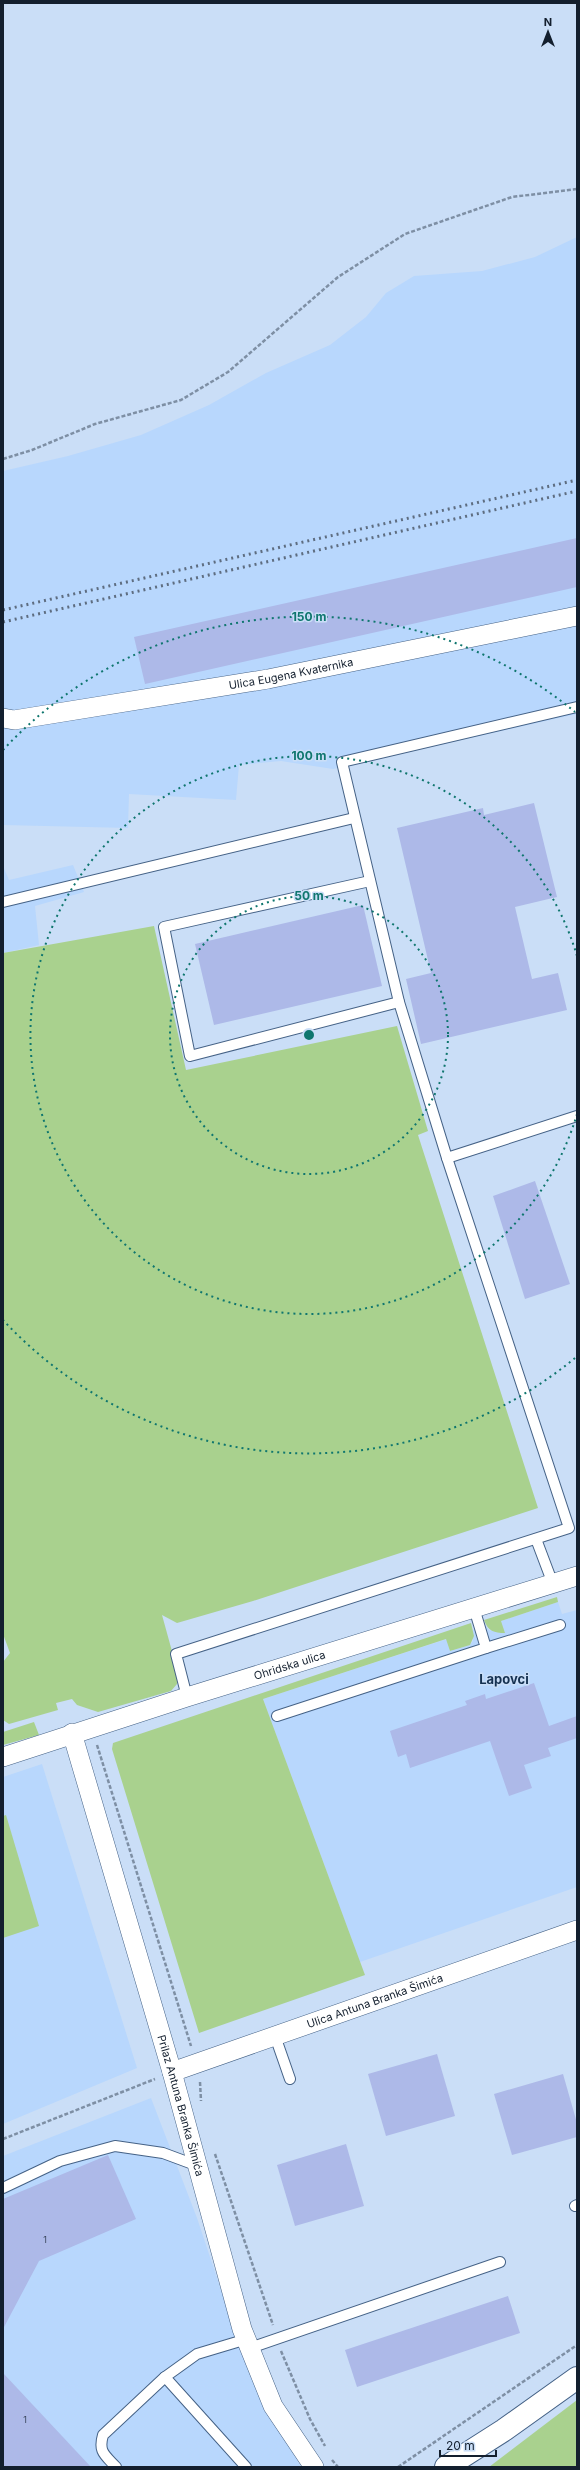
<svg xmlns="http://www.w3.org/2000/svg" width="580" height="2470" font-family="Inter,sans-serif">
<rect width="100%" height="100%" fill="#cadef7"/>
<g fill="#b8d7fd">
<polygon points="577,237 577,714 333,769 281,761 239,765 236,800 129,794 128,828 3,825 3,471 68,456 141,435 209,405 266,373 330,345 366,317 386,293 414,276 482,271 535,257"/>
<polygon points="73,865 84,892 35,906 39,945 3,953 3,866 9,880"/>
<polygon points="558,1602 562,1614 577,1610 577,1887 360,1962 263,1699 447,1639 450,1651 470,1645 473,1641 473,1630 486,1626 489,1630 504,1633 501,1621"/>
<polygon points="42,1764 137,2068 3,2124 3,1777"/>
<polygon points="151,2098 197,2218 234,2329 268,2410 301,2467 3,2467 3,2156"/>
</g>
<g fill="#a9d18e">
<polygon points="154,926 186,1070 397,1026 428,1131 418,1135 538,1508 253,1601 177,1623 162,1615 178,1673 177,1684 171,1691 98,1712 77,1705 72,1699 56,1703 58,1710 9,1724 3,1720 3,1662 10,1653 3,1634 3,953"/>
<path d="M557,1597L558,1602L501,1621L505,1633C494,1633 488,1631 484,1620Z"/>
<polygon points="471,1623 474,1636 470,1645 450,1651 446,1639 263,1699 365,1975 199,2033 112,1749 113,1743"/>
<polygon points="34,1722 39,1735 3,1745 3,1732"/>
<polygon points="6,1815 39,1926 3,1938 3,1816"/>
<polygon points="577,2400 577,2467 489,2467"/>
</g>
<g fill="#adb9e8">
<polygon points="577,538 577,587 145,684 134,637"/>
<polygon points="534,803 557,897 515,907 532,979 558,973 567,1010 421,1044 406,979 431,973 397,828 483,808 484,815"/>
<polygon points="363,905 382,986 214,1025 195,944"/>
<polygon points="535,1181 570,1284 525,1299 493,1196"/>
<polygon points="534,1683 549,1726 577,1716 577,1738 548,1748 551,1756 524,1765 532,1788 509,1796 490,1741 410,1768 406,1754 398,1757 390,1731 467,1705 465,1701 485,1694 486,1699"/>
<polygon points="437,2054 455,2116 386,2136 368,2074"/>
<polygon points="563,2074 577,2123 577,2137 512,2155 494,2094"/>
<polygon points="346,2144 364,2206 295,2226 277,2165"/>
<polygon points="108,2155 136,2219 39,2261 3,2329 3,2199"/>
<polygon points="508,2296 520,2333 357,2387 345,2350"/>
<polygon points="3,2373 91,2467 3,2467"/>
</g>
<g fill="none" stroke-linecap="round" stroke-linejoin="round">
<g stroke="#456286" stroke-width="12">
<g id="lane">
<polyline points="370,881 164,927 190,1056 399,1002"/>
<polyline points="3,902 354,818"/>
<polyline points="447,1158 577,1116"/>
<polyline points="536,1539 553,1584"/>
<polyline points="486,1648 560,1625"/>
<polyline points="187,1697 176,1654 569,1528 447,1158 399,1002 342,762 577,707"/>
<polyline points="277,1716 486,1648 474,1608"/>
<polyline points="275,2036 290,2079"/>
<polyline points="3,2188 60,2161 115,2146 163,2153 198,2166"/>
<polyline points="575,2206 577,2205"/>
<polyline points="250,2348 500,2262"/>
<path d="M116,2467C105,2455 98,2452 103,2435L165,2377"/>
<polyline points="246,2467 165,2377 197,2354 247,2339"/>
</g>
</g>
<g stroke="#456286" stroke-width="20">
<g id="street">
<path id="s1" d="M3,718L14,720L268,679L577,616"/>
<path id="s2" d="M72,1733L172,2072L242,2329L273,2406L314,2467"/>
<path id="s3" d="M3,1757L187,1697L577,1576"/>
<path id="s4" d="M172,2072L577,1930"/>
</g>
</g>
<g stroke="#456286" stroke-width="24">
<polyline id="secondary" points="446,2467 504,2430 577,2378"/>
</g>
<g stroke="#7e8fa4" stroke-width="2.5" stroke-dasharray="4 2" stroke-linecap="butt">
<polyline points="3,459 32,450 95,424 181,400 228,372 338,277 405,234 512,197 577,189"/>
<polyline points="97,1745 191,2046"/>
<polyline points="200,2082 201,2101"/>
<polyline points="3,2139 155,2079"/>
<polyline points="215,2154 273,2325"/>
<polyline points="281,2351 310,2419 325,2446"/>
<polyline points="332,2460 338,2467"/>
<polyline points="398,2467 577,2345"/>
</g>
<use href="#lane" stroke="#fff" stroke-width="10"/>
<use href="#street" stroke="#fff" stroke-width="19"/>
<use href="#secondary" stroke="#fff" stroke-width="22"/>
<g stroke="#5e6d80" stroke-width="3" stroke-dasharray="2 4" stroke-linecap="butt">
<polyline points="3,610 577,480"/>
<polyline points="3,622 577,491"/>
</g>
</g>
<g fill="none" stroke="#0f766e" stroke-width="2" stroke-dasharray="2 4">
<circle cx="309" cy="1035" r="139"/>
<path d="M577 1114A279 279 0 1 1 577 956"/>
<path d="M575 1358A418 418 0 0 1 3 1320M3 750A418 418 0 0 1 575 712"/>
</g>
<g text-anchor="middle" stroke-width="3" stroke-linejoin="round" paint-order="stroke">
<g font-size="9" fill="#3a465c">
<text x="45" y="2243">1</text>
<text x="25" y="2423">1</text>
</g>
<g font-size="11" fill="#131f2e" stroke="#cadef7">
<text dy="4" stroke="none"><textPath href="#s1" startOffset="292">Ulica Eugena Kvaternika</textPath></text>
<text dy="4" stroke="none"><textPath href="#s3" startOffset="301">Ohridska ulica</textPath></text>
<text dy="4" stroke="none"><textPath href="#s4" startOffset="215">Ulica Antuna Branka Šimića</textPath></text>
<text dy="4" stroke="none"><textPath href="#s2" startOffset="388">Prilaz Antuna Branka Šimića</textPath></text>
</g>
<g font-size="13" font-weight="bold" fill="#153151" stroke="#cadef7">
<text x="504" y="1684">Lapovci</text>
</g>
</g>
<circle cx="309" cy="1035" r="6" fill="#0f766e" stroke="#cadef7" stroke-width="2"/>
<g font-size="12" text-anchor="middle" font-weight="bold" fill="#0f766e" stroke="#cadef7" stroke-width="3" stroke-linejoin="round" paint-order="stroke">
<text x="309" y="621">150 m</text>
<text x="309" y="760">100 m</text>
<text x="309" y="900">50 m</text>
</g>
<rect width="580" height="2470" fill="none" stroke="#131f2e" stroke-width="8"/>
<g transform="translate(548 32)" stroke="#cadef7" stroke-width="3" paint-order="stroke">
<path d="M0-3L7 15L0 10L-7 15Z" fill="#131f2e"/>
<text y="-6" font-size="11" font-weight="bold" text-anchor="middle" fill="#131f2e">N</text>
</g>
<path d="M440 2450v6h56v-6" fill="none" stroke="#131f2e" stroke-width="2"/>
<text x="446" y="2450" font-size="12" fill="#131f2e" stroke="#cadef7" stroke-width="3" paint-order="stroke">20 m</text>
</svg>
